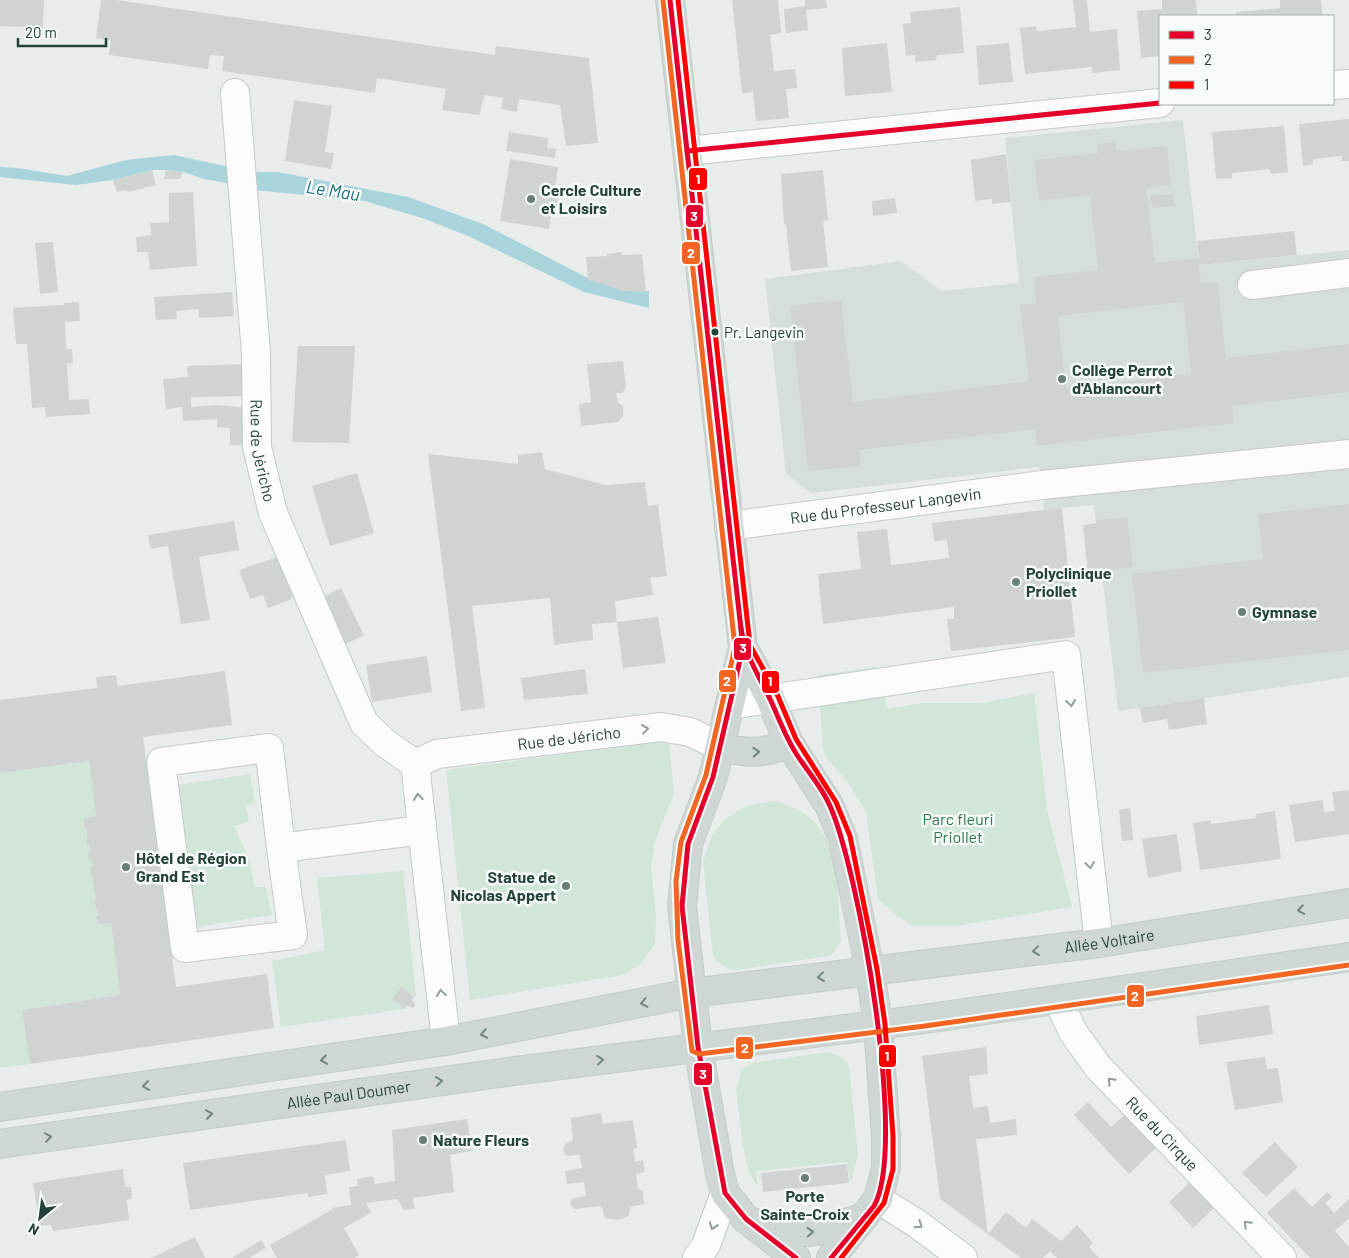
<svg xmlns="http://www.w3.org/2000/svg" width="1349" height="1258" font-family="Barlow,sans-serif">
<rect width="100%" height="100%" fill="#e8edeb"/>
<polygon fill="#d6dedb" points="1183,120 1199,265 1349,250 1349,677 1118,711 1094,505 1044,510 1039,467 811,493 786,474 765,279 901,261 942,291 1019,283 1005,138"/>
<g fill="#d1e6d8">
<polygon points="876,667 888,709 921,703 981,703 1034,693 1047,810 1072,907 956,926 913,926 896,915 878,899 866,812 848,783 826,757 823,748 818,675"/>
<polygon points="656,742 669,744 674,793 655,842 651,867 656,916 655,943 642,963 623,975 470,1000 446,770"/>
<polygon points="89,761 96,816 83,818 86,827 87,844 89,844 90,852 88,852 89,859 91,859 92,867 90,868 96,900 94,900 98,916 96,917 97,925 111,923 120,995 22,1010 30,1064 0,1068 0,773"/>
<polygon points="250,774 255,804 246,805 249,822 234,826 249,858 255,887 266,887 272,915 192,928 172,786"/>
<path d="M774,801C845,817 836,883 841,940L835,952L829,956L736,970C726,968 719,965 713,956L703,862L712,835L724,820L745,806Z"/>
<polygon points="403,871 416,997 393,999 405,1009 281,1027 272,961 325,950 317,878"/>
<polygon points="829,1052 844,1058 849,1067 858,1155 852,1179 850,1182 847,1162 756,1171 758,1187 749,1173 743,1147 736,1089 742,1069 752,1063"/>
</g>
<polygon fill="#a9d4db" points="174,155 252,172 278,172 408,197 483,224 588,278 627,291 649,291 649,308 584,292 468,236 425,219 365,201 254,190 253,188 204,179 183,172 166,170 152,170 113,180 76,185 0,177 0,167 17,168 67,176 126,160"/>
<g fill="#cfd4d2" fill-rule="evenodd">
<polygon points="0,0 44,0 43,28 0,26"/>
<polygon points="101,0 116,0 495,55 496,46 589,58 598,143 566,146 560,105 519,99 517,112 501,109 503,98 485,95 479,115 442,110 446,89 377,78 375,93 222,71 224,56 210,55 208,69 109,55 111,41 96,38"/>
<polygon points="732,0 778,0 781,33 770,35 774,71 795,69 797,88 786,89 789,118 756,121 753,92 742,93"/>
<polygon points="805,0 826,0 827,8 806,10 808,30 786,33 784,9 805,6"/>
<polygon points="1073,0 1087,0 1090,32 1117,29 1120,70 1092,73 1092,67 1025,74 1020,28 1036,26 1037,31 1076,27"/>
<polygon points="1162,0 1196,0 1197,16 1160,16 1160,56 1141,58 1137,11 1162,9"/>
<polygon points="1280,0 1321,0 1323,16 1236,16 1236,12 1280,8"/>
<polygon points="960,7 964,53 937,55 936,60 915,62 915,55 906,56 903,24 911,23 910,12"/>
<polygon points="887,43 892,92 845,96 842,48"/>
<polygon points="1009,43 1013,82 979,85 976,46"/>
<polygon points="294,100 332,106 325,152 334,153 331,169 285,161"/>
<polygon points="1349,119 1349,161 1342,161 1342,156 1313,159 1313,164 1303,166 1299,124"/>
<polygon points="1284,126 1288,172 1271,174 1270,169 1232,173 1232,178 1216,179 1212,132"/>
<polygon points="509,132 548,138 547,148 556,149 555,158 506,151"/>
<path d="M1116,142V151L1167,146L1171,185L1146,188L1155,263L1199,258L1197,241L1294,231L1297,255L1199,265L1201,283L1218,282L1226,358L1349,344V392L1232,406L1234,423L1037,446L1035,429L859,450L861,466L808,471L790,306L841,300L853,402L1029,381L1020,305L1036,303L1034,277L1098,270L1090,195L1039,201L1034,160L1098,153L1097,144ZM1183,302L1191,374L1066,388L1058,316Z"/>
<polygon points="1006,154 1011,202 992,204 992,199 975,201 971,160"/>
<polygon points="510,159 558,167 555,188 560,188 556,211 552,210 549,229 500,221"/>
<polygon points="152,170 156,185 128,192 126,190 117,192 113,180"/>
<polygon points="166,170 183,172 180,179 164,179"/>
<polygon points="823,170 828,220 823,221 828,267 791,271 786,224 784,224 781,174"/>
<polygon points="193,192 197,266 150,270 148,252 137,252 136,237 151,235 150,223 169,222 169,193"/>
<polygon points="1173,194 1175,206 1152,208 1150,196"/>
<polygon points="895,198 897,213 873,216 872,201"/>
<polygon points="53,242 58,292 40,294 35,243"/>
<polygon points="621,252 622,255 642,254 646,292 623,291 588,280 586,257 607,256 607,254"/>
<polygon points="232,292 234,316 199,318 198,309 176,311 177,319 156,320 154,297"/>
<polygon points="79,302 80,321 65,322 66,349 72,349 73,363 67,364 69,400 89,399 90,414 46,417 45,407 32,408 27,344 16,344 13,308 64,305 64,303"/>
<polygon points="298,346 355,346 349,443 292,442"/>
<polygon points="623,361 626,388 622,393 616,393 618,403 623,406 623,416 618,422 581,426 579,404 591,402 587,364"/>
<polygon points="246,364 247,396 191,397 191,407 217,405 251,408 250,445 230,445 230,428 217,427 217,419 183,421 182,407 166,409 163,379 188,377 187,366"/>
<polygon points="542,452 545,469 606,485 645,482 648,506 658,505 667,576 650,578 653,595 615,601 617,622 592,624 593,640 554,645 550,598 472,606 485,708 461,711 428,454 518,464 518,455"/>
<polygon points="357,473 374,533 330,546 312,486"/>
<polygon points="1349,504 1349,650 1143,673 1132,574 1263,559 1258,514"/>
<polygon points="1062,508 1075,637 951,651 947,619 954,619 954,607 823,624 818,574 861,569 857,532 887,529 891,565 949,558 947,540 934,541 932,523"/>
<polygon points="1127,517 1133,567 1102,571 1102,575 1088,576 1083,525 1096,523 1096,520"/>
<polygon points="234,521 239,550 199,557 210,620 181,624 168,546 151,549 148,535"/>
<polygon points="281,556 294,593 290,600 268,608 263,595 250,599 239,570"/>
<polygon points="341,588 364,635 344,645 321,598"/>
<polygon points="658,617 666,663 623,668 617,622"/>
<polygon points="427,656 432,692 372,702 366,665"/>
<polygon points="585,669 588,694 524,700 521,678"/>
<polygon points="225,671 232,725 143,737 176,987 267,974 274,1028 30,1064 22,1010 120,995 111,923 97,925 96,916 98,916 94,900 96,900 90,867 92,867 91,859 89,859 88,852 90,852 89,844 87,844 86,827 84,827 83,818 96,816 89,761 0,773 0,700 97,688 96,677 116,675 118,686"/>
<polygon points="1204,698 1207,724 1169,730 1167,719 1143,723 1140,708"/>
<polygon points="1349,790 1349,834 1295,842 1289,805 1323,800 1324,812 1335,811 1332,792"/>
<polygon points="1130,808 1133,840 1122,841 1119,810"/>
<polygon points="1275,811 1281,859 1200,870 1193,823 1211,820 1211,824 1256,818 1256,814"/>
<polygon points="1177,834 1182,871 1148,878 1142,839"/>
<polygon points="402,987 414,997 412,999 415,1005 413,1008 407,1006 405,1009 392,999"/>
<polygon points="1269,1005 1273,1034 1199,1045 1196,1016"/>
<polygon points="986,1047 988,1074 969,1076 973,1108 988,1106 990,1123 1016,1119 1017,1135 976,1139 988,1234 940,1199 922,1056"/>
<polygon points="1265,1057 1267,1069 1278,1068 1283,1102 1235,1110 1226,1062"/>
<polygon points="1088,1102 1111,1127 1126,1114 1157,1147 1129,1174 1074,1115"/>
<polygon points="601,1113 603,1124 633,1120 637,1148 633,1149 635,1162 643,1160 645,1172 636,1174 638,1189 643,1191 644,1204 630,1207 629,1216 619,1220 605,1218 601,1206 574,1209 570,1203 572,1199 586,1195 584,1182 567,1184 565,1171 582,1168 580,1155 566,1156 563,1149 565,1144 573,1140 571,1118"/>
<polygon points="467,1119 472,1151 450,1155 454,1192 413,1198 415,1209 404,1210 397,1199 366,1203 371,1213 344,1228 359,1255 354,1258 277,1258 270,1245 333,1209 332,1208 351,1205 349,1187 358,1186 357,1179 373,1176 375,1184 395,1181 392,1130"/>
<polygon points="346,1140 350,1171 325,1175 327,1194 308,1197 308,1193 190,1210 183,1163"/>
<polygon points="1275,1142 1298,1167 1266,1197 1242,1173"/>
<polygon points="847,1164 849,1183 763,1192 761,1173"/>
<polygon points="123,1169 125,1187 131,1187 132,1199 127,1200 129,1220 53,1231 51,1225 40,1226 33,1183"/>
<polygon points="1190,1182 1214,1208 1193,1228 1169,1202"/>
<polygon points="1294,1188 1312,1207 1327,1192 1332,1197 1325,1203 1334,1213 1349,1199 1349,1218 1335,1231 1349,1247 1349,1258 1310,1258 1267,1213"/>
<polygon points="1006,1212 1026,1228 1032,1219 1061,1241 1077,1225 1093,1243 1089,1247 1099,1258 1057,1258 1050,1251 1043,1258 1021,1258 988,1234"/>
<polygon points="195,1237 205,1258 151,1258"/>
<polygon points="261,1240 266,1248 249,1258 232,1258"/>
</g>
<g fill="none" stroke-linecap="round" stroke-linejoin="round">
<g stroke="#c5cac8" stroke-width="30">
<g id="minor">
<polyline points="1333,85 1349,84"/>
<path id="s1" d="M235,93L256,353L257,447L273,513L364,723L385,743L415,764"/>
<polyline points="687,151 1160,103"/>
<polyline points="1252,285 1349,273"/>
<path id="s2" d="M729,526L1042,485L1349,454"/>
<polyline points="730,705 1066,655 1099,943"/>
<polyline points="281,848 269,748 161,762 185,948 293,935 281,848 422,830"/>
<path id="s3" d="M1058,1000L1073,1032L1098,1067L1282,1258"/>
<path id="s4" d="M446,1041L415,764L437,754L661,727L690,732L721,747"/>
<polyline points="878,1199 916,1223 963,1258"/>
<polyline points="697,1258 706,1245 725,1193"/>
</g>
</g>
<g stroke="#c3ccc9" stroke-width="30">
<g id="major">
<polyline points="670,0 743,647 713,777 688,844 682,906 698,1047 720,1174 725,1193 746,1219 796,1258"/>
<polyline points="743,647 770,698 789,743 829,805 843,839 870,970 878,1025 886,1137 886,1168 878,1199 831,1258"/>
<path d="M721,747C747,754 765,754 789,743"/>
<path id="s5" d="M0,1107L446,1041L691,993L1099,943L1349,903"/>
<path id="s6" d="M0,1144L507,1072L924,1019L1349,957"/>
<path d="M759,1223C809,1238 816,1233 864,1217"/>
</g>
</g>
<use href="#minor" stroke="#fcfcfc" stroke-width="28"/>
<use href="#major" stroke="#cfd7d5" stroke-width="28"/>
<g stroke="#f7fbf9" stroke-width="9">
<g id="bus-1">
<polyline points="670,0 743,647 713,777 688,844 682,906 698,1047 725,1193 746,1219 796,1258"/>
<polyline points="687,151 1160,103"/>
<path d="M741,628C745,655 759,676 771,701C779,719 786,738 797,755C808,772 822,787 830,806C859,871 908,1146 874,1206L831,1258"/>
</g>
</g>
<g stroke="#f7fbf9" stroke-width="9">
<polyline id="bus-2" points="663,1 735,647 706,775 681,842 676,881 678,940 692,1051 699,1054 925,1026 1349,965"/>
</g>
<g stroke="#f7fbf9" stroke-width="9">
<polyline id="bus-3" points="678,0 750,645 777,694 796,739 836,802 850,836 877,969 885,1024 893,1136 893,1169 884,1203 841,1258"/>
</g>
<use href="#bus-1" stroke="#e4002b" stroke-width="5"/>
<use href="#bus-2" stroke="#f26522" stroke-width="5"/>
<use href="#bus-3" stroke="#f00" stroke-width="5"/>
</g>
<defs><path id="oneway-chevron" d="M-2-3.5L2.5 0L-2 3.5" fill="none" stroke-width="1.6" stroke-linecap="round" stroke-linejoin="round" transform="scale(1.25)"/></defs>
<g stroke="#909f9b">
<use href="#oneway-chevron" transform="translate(1071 703) rotate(83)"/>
<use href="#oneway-chevron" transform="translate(645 729) rotate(-7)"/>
<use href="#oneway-chevron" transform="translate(418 797) rotate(-96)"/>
<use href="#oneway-chevron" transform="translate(1090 865) rotate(83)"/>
<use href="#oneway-chevron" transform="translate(441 993) rotate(-97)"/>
<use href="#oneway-chevron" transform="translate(1111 1081) rotate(-133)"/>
<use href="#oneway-chevron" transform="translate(1247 1224) rotate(-135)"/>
<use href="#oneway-chevron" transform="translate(919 1225) rotate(35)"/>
<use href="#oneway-chevron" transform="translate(713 1226) rotate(110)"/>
</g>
<g stroke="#718580">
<use href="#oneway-chevron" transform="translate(756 752) rotate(-3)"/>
<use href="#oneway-chevron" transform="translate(1301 910) rotate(171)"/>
<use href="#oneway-chevron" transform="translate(1036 951) rotate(173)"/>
<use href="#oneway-chevron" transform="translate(821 977) rotate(173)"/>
<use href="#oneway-chevron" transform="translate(644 1003) rotate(168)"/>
<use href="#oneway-chevron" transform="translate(484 1034) rotate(169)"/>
<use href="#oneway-chevron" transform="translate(324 1060) rotate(171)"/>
<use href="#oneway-chevron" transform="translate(600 1060) rotate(-7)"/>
<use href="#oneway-chevron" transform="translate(439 1081) rotate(-8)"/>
<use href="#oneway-chevron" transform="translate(146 1086) rotate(172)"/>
<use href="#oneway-chevron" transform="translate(209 1114) rotate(-8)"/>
<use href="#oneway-chevron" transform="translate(48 1137) rotate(-8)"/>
<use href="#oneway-chevron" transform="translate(810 1232) rotate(-2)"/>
</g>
<g fill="#697e78" stroke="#f7fbf9" stroke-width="2">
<circle cx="531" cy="199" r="5"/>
<circle cx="1062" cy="379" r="5"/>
<circle cx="1016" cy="582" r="5"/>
<circle cx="1242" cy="612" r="5"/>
<circle cx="126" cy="867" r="5"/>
<circle cx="566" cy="886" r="5"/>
<circle cx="423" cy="1140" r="5"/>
<circle cx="805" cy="1178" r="5"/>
</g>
<circle fill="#24423a" stroke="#f7fbf9" stroke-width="2" cx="715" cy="332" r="4.5"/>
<g text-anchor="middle" stroke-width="5" stroke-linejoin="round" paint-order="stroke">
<g font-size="15" fill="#24423a" stroke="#f7fbf9" text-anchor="start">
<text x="724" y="338">Pr. Langevin</text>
</g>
<g font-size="16" font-weight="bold" fill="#24423a" stroke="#f7fbf9" text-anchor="start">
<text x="541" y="196">Cercle Culture<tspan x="541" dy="18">et Loisirs</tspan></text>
<text x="1072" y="376">Collège Perrot<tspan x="1072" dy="18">d'Ablancourt</tspan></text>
<text x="1026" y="579">Polyclinique<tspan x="1026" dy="18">Priollet</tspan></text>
<text x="1252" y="618">Gymnase</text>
<text x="136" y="864">Hôtel de Région<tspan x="136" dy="18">Grand Est</tspan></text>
<text x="556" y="883" text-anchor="end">Statue de<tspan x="556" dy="18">Nicolas Appert</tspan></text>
<text x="433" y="1146">Nature Fleurs</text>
<text x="805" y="1202" text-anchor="middle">Porte<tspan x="805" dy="18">Sainte-Croix</tspan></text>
</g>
<g font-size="16" fill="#24423a" stroke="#f7fbf9">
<text dy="6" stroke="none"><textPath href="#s1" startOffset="359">Rue de Jéricho</textPath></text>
<text dy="6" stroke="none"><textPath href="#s2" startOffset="158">Rue du Professeur Langevin</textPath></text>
<text dy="6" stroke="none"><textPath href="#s4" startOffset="436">Rue de Jéricho</textPath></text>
<text dy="6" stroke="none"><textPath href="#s5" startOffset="1122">Allée Voltaire</textPath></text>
<text dy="6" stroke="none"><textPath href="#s6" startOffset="352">Allée Paul Doumer</textPath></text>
<text dy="6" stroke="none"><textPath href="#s3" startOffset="171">Rue du Cirque</textPath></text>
</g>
<g font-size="16" fill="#2d7a4b" stroke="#f7fbf9">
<text x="958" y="825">Parc fleuri<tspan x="958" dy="18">Priollet</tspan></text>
</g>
<g font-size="18" font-style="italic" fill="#1c6f80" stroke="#f7fbf9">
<text transform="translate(333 191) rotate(9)" y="6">Le Mau</text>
</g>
</g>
<g stroke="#f7fbf9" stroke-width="2">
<rect x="688" y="167" width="20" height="24" rx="5" fill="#f00"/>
<rect x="685" y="204" width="19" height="24" rx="5" fill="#e4002b"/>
<rect x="681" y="241" width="20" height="24" rx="5" fill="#f26522"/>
<rect x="733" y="637" width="19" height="24" rx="5" fill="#e4002b"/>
<rect x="718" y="669" width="19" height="24" rx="5" fill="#f26522"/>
<rect x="761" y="670" width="19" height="24" rx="5" fill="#f00"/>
<rect x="1126" y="984" width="19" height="24" rx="5" fill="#f26522"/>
<rect x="735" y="1036" width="19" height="24" rx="5" fill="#f26522"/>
<rect x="878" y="1044" width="19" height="24" rx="5" fill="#f00"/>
<rect x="693" y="1062" width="20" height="24" rx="5" fill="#e4002b"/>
</g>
<g font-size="14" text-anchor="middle" font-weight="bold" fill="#fff">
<text x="698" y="184">1</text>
<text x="694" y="221">3</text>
<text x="691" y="258">2</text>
<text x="743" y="653">3</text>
<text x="727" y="686">2</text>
<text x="770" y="686">1</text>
<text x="1135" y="1001">2</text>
<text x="745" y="1053">2</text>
<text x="887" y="1061">1</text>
<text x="703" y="1079">3</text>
</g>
<rect x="1159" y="15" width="175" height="90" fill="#f7fbf9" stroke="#a3b1ad"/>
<rect x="1169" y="31" width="25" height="8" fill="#e4002b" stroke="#a3b1ad"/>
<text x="1204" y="40" font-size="15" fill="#24423a">3</text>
<rect x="1169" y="56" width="25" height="8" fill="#f26522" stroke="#a3b1ad"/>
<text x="1204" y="65" font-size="15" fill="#24423a">2</text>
<rect x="1169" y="81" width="25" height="8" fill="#ff0000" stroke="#a3b1ad"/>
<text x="1204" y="90" font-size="15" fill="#24423a">1</text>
<g transform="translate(40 1218) rotate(209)" stroke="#f7fbf9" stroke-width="4" paint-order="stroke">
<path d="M0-4L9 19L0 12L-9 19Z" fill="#24423a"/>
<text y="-8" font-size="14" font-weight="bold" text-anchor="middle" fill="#24423a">N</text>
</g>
<path d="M18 38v8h88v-8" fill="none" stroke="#24423a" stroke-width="2.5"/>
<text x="25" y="38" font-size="15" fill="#24423a" stroke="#f7fbf9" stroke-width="4" paint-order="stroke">20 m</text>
</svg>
